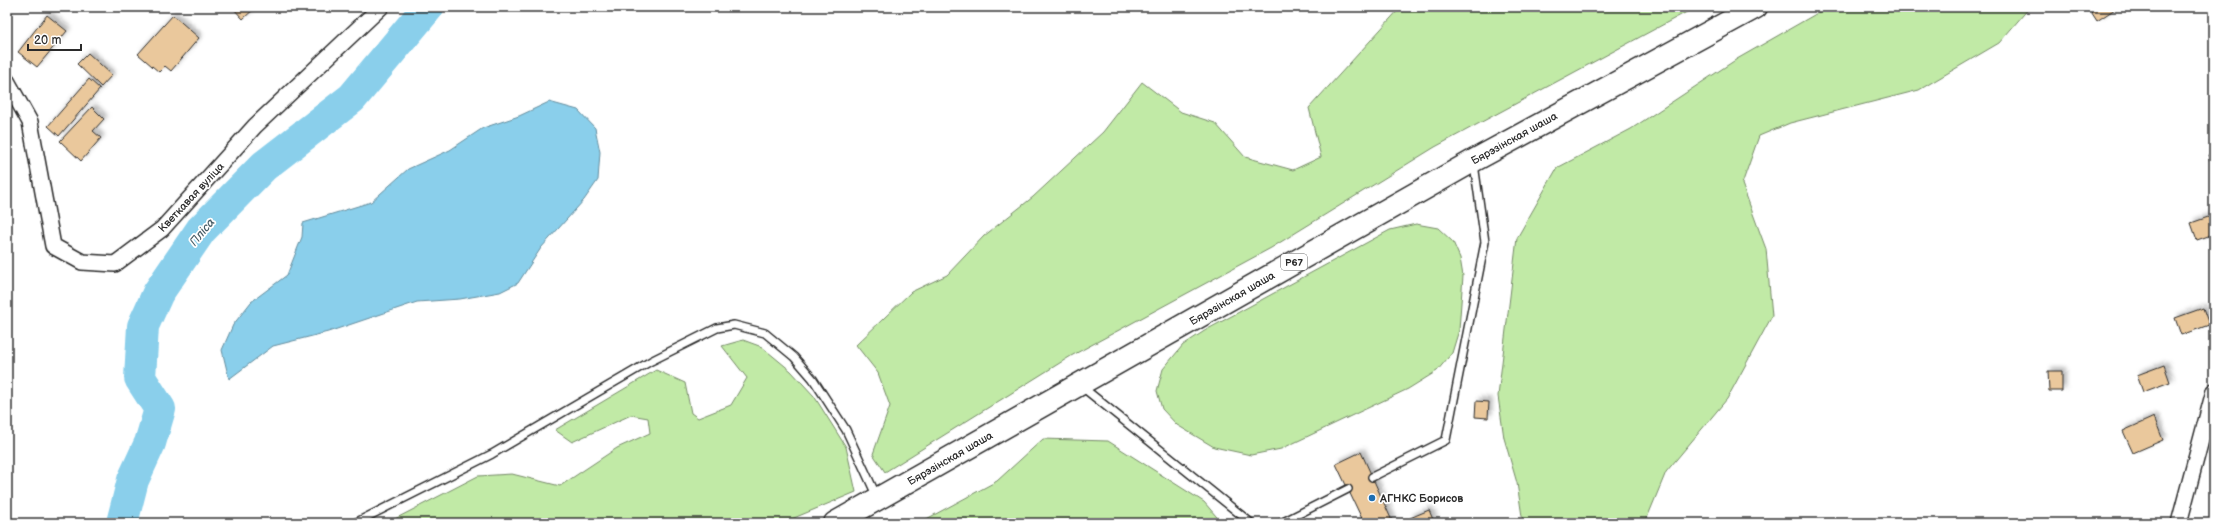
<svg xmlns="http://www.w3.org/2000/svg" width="2221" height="530" font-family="'Balsamiq Sans',sans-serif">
<defs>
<filter id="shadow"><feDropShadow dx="3.5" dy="-3.5" stdDeviation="2" flood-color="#0004"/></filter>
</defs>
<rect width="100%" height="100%" fill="#fff"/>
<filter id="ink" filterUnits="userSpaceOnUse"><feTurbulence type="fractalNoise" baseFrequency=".025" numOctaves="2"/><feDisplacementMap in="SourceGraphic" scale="8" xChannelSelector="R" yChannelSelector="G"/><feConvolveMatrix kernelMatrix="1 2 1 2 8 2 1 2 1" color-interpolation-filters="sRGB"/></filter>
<g filter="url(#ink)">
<g fill="#c1eaa6" stroke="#768a68">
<polygon points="1401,7 1696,7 1435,147 1271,248 1071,356 885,472 873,454 890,406 878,373 856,345 911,292 947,275 984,236 1033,197 1103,132 1142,82 1181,112 1215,123 1245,157 1293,170 1321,157 1309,108"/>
<polygon points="1828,7 2030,7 1999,43 1919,90 1790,123 1759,136 1742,184 1766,249 1772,316 1727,399 1666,472 1645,523 1523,523 1517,483 1504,438 1498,396 1517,238 1557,168 1631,129 1737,59"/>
<polygon points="1416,224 1438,228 1453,242 1460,258 1463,276 1459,330 1452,353 1437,371 1408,389 1281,449 1251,455 1214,447 1177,425 1162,409 1157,391 1163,369 1183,345 1206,330 1390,230"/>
<polygon points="743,340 762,347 791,371 814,396 846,447 856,492 782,523 387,523 478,476 512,474 560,486 617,448 650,433 648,418 631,415 572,442 555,430 656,370 685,383 691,413 698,418 731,405 747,378 722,346"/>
<polygon points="1043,439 1108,441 1204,502 1222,523 919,523 997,481"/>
</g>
<polygon fill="#8acfeb" stroke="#648d9e" points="549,102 578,110 595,128 600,152 598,180 584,200 541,248 518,283 500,292 460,299 417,302 328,332 273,346 229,379 222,350 233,325 251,302 287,275 302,237 303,223 371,202 408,169 450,150 483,128 519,116"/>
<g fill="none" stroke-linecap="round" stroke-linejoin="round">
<polyline stroke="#8acfeb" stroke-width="32" points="122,523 133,480 150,443 160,409 140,378 143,326 158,293 201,230 264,166 352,98 428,7"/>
</g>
<g fill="#eac89c" stroke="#2b2b2b" filter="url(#shadow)">
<polygon points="232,7 256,7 243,19"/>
<polygon points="2088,7 2118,7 2097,21"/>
<polygon points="47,15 67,31 37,67 18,52"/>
<polygon points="173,15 199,38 171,71 165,66 159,72 138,54"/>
<polygon points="88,53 112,75 101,87 77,64"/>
<polygon points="89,79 100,89 59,136 48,126"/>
<polygon points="92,107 104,119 93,131 101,138 81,161 60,141"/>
<polygon points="2214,152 2214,171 2208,155"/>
<polygon points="2214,215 2214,234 2197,240 2191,223"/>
<polygon points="2203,308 2209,325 2181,335 2175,318"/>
<polygon points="2164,365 2170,382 2143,392 2137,375"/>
<polygon points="2048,371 2062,371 2062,391 2049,391"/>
<polygon points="1476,401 1489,402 1488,418 1475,417"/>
<polygon points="2154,417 2163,440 2133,453 2123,431"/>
<polygon points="1361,452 1393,523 1364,523 1336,464"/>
<polygon points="1429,510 1434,522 1412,523 1410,518"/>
</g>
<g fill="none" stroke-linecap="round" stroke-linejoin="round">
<g stroke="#2b2b2b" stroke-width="10">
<g id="service">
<polyline points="1081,386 1251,523"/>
<polyline points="1372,477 1446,440 1485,242 1474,164"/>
<polyline points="355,523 492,454 651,361 717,328 734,325 765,333 794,357 813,379 846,430 877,497"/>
<polyline points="1281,523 1348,489"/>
</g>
</g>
<g stroke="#2b2b2b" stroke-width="18">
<g id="minor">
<polyline points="7,81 30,122 53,246 82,262 115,264 162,229 255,126 381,7"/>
<polyline points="2179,523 2214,391"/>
</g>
</g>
<g stroke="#2b2b2b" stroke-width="25">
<polyline id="primary" points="835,523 1473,161 1756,7"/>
</g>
<use href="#service" stroke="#fff" stroke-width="7"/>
<use href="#minor" stroke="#fff" stroke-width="15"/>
<use href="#primary" stroke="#fff" stroke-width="22"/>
</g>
</g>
<circle fill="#1f6fb2" stroke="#fff" stroke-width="1.5" cx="1372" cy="498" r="4"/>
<g text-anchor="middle" stroke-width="3.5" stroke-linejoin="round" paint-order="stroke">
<rect fill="#fff" stroke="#6b6b6b" stroke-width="1" x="1281" y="254" width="26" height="16" rx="3"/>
<g font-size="10" font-weight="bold" fill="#2b2b2b">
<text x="1294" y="266">Р67</text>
</g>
<g font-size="11" fill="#2b2b2b" stroke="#fff">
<text transform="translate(1514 138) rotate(-29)" y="4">Бярэзінская шаша</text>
<text transform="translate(191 197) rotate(-47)" y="4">Кветкавая вуліца</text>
<text transform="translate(1232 298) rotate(-30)" y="4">Бярэзінская шаша</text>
<text transform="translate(950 458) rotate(-30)" y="4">Бярэзінская шаша</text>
</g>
<g font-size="11" font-weight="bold" fill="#2b2b2b" stroke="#fff" text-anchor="start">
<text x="1380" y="502">АГНКС Борисов</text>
</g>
<g font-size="12" font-style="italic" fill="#485c65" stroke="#fff">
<text transform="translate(202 232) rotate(-51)" y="4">Пліса</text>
</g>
</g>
<rect width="2221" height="530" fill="none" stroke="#fff" stroke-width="24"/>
<rect x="12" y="12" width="2197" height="506" fill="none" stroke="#2b2b2b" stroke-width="1.5" filter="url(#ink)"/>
<path d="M28 44v6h53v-6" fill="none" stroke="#2b2b2b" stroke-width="2"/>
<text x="34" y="44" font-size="12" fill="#2b2b2b" stroke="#ffffff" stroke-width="3" paint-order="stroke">20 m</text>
</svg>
